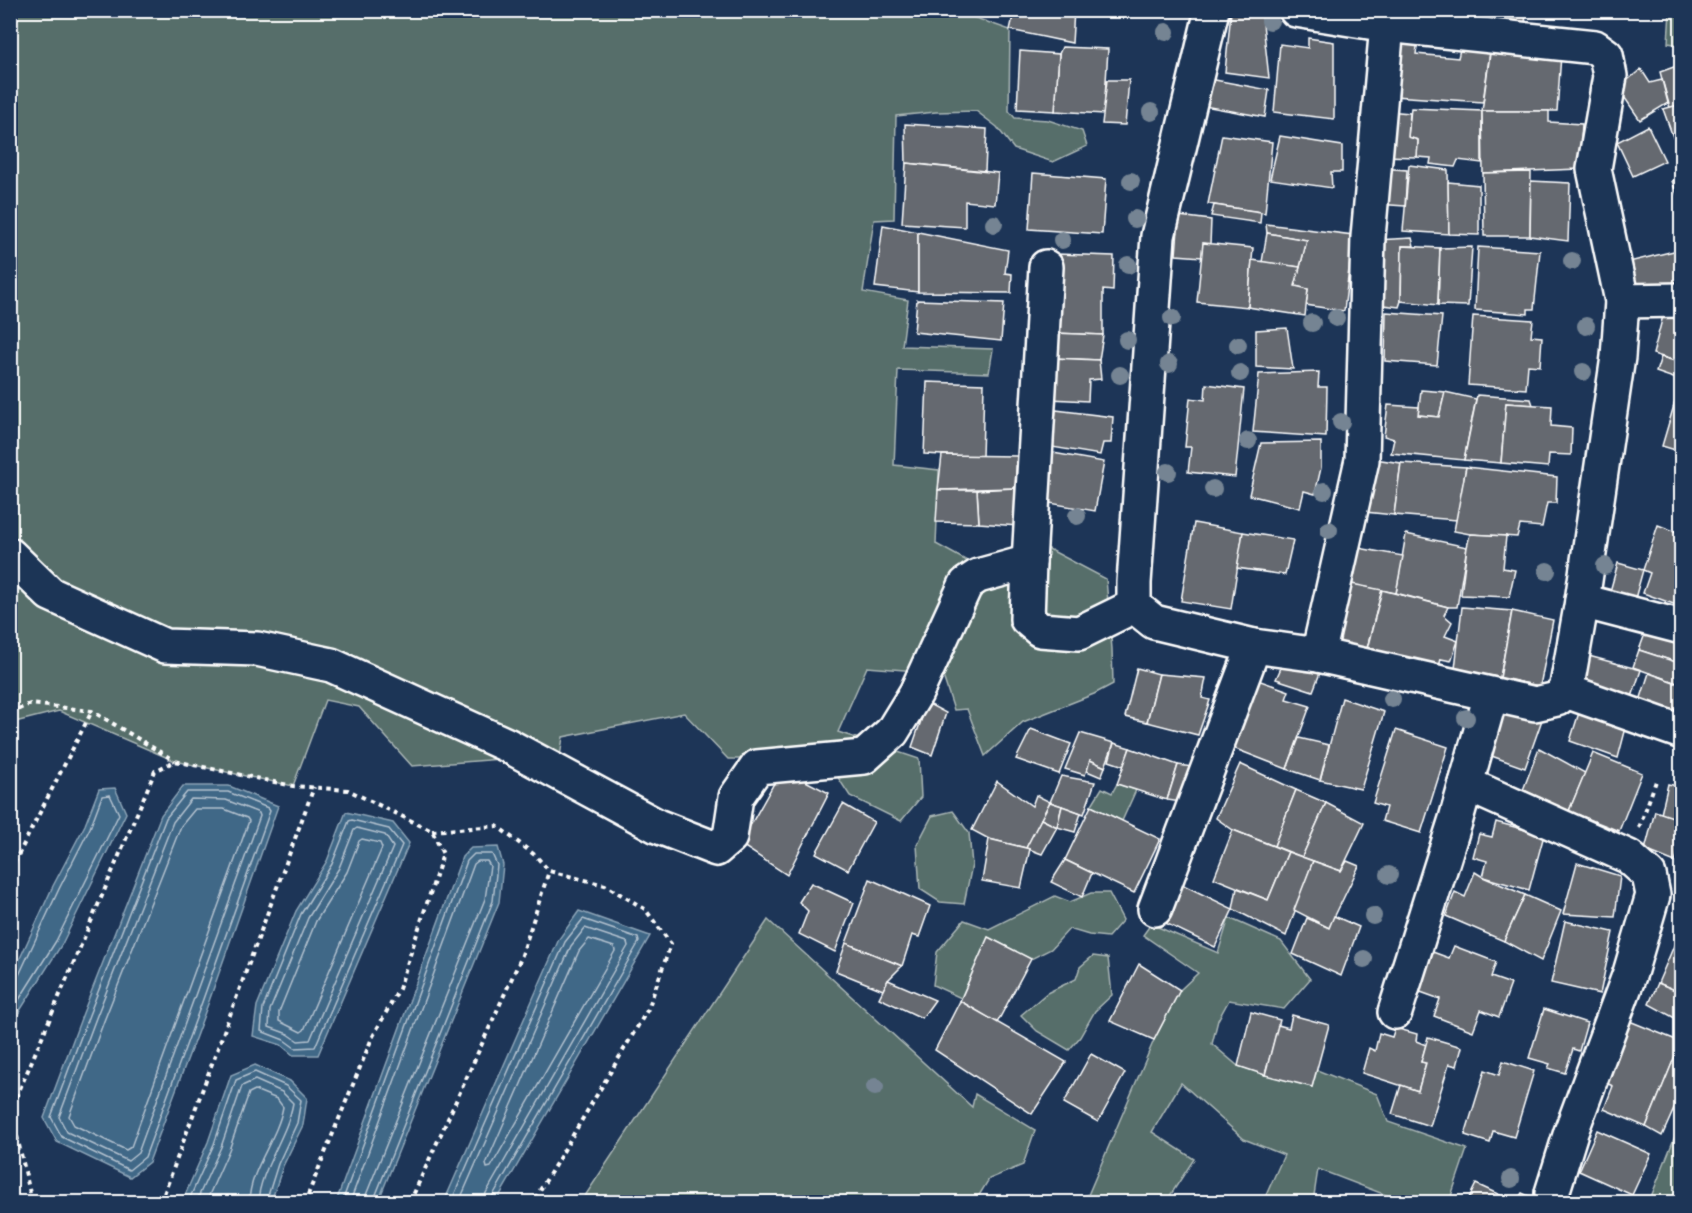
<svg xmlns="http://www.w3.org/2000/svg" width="1692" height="1213" font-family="Sriracha,sans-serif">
<rect width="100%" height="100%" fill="#1d3557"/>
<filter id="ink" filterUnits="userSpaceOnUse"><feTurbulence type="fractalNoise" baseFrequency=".0167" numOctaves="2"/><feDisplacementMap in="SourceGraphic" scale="12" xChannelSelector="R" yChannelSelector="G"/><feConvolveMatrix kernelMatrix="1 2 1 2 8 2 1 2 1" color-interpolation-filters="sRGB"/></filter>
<g filter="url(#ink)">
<g fill="#566e6b" stroke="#aab6b5" stroke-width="1.5">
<polygon points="11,11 956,11 1010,30 1009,111 1015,118 1048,120 1082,131 1087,146 1053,162 1014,149 997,127 976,111 936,112 896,116 894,219 874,220 863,292 908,300 902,346 993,349 989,373 898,370 894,465 939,470 936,544 1007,583 1045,547 1106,579 1112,649 1113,684 1094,694 1023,722 985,756 967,709 954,710 942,673 867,667 838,732 919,759 921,797 901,821 850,796 826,759 728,759 684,713 563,737 558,770 525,757 412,766 359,707 325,700 293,786 175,761 59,711 11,723"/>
<polygon points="1670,11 1681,11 1681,45 1668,43"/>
<polygon points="1117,784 1136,790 1122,821 1091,806 1102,788 1112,793"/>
<polygon points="953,811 969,833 972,865 964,904 940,902 920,889 917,845 932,816"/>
<polygon points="1091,893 1109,893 1123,920 1108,937 1089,935 1069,929 1051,949 1031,959 988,937 961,998 933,985 937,952 964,920 989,929 1055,896 1070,902"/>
<polygon points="1229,918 1281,941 1310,979 1284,1009 1229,1000 1218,1020 1212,1044 1238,1066 1312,1087 1317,1070 1377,1094 1388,1122 1467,1149 1449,1202 1404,1202 1318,1169 1313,1202 1263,1202 1284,1155 1244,1139 1181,1083 1152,1132 1194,1159 1166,1202 1050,1202 1088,1195 1154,1040 1180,990 1198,973 1143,935 1151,924 1218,953"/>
<polygon points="768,920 972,1107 975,1094 1035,1130 1023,1165 989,1179 975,1202 581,1202"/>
<polygon points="1093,956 1108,958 1112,995 1095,1011 1080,1037 1069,1050 1037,1031 1021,1015 1047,993 1076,979 1080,967"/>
<polygon points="1681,1121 1681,1202 1649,1202"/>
</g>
<g fill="#406787" stroke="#8ca4b7" stroke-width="1.5">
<polygon points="183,786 229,786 278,806 208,1004 149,1162 130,1177 57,1142 44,1118 83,1013 161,815"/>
<polygon points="115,788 126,813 62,944 11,1025 11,978 53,886 85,825 99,789"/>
<polygon points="346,812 393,823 409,843 318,1055 293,1055 281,1045 253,1036 257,1006 296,911 327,861"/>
<polygon points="498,847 503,865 499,902 378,1202 336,1202 462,857 471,848"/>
<polygon points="579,911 650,936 496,1202 444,1202 559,939"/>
<polygon points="255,1065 290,1081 307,1098 303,1125 283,1166 271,1202 182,1202 208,1142 231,1075"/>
</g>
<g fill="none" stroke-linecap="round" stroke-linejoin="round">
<g stroke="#b3c2cf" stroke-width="1.5">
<polygon points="187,792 228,792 268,808 270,811 202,1002 145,1157 129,1170 62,1137 51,1117 89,1015 166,818"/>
<polygon points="191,799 226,800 259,813 260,816 138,1153 128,1161 67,1132 59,1117 96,1018 173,822"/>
<polygon points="195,809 224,809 247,818 249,821 131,1147 126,1150 74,1125 69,1116 104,1021 181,826"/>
<polygon points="352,820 389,829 402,845 315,1047 295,1048 284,1040 261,1031 263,1008 301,914 332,864 349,821"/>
<polygon points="357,828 385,835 393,847 310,1040 298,1041 288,1034 269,1027 270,1010 308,918 339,868 354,830"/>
<polygon points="362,839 380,843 382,848 304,1030 301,1032 279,1021 279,1012 316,921 347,872 359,841"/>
<polygon points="589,939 614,947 615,951 491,1167 487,1168 486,1164 579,951"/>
<polyline points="10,978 15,978 19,975 59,889 90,828 102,796 110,795 119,814 56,941 10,1014"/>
<polyline points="188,1202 214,1144 236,1080 255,1072 286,1086 301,1100 297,1123 278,1164 266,1202"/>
<path d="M196,1202L221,1147L242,1086L255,1080L282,1092L293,1103C287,1137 260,1169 258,1202"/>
<path d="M206,1202L229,1150L249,1093L255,1090L277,1099L283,1107C277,1140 250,1168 249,1202"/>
<polyline points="342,1202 467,861 474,854 492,854 497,865 493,901 373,1202"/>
<polyline points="350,1202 474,864 478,861 487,861 490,866 485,899 366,1195 365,1202"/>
<polyline points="451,1202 565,942 583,919 638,938 639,942 492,1197 492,1202"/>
<polyline points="459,1202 571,946 585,928 627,942 628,946 486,1193 484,1202"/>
</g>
</g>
<g fill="#656970" stroke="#fff" stroke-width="1.5">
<polygon points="992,10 1074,10 1072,43 1010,30 1013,17 991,13"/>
<polygon points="1492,10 1526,10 1525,25 1491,21"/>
<polygon points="1231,12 1262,15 1269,78 1225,72"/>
<polygon points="1392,37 1418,40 1416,54 1458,58 1461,45 1490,51 1483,102 1394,96"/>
<polygon points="1308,38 1334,42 1334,119 1274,112 1280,44 1308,48"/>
<polygon points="1062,47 1108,49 1104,114 1055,111 1059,54"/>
<polygon points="1491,47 1561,55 1557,111 1482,111"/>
<polygon points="1020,51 1059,54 1055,111 1017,109"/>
<polygon points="1682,64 1682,104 1670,108 1660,72"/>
<polygon points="1641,69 1650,83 1662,80 1668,103 1640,120 1618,88"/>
<polygon points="1107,80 1129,80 1125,125 1102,124"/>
<polygon points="1215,80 1269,90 1265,117 1204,106"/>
<polygon points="1682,104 1682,150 1678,151 1663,109"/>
<polygon points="1411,108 1482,111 1482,163 1458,160 1455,167 1430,164 1431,158 1417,157 1418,140 1408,137"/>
<polygon points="1387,111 1410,113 1408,137 1418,140 1417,157 1383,156"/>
<polygon points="1482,111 1549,111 1549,122 1582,124 1579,169 1483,173"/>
<polygon points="905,124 987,129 985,171 906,163"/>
<polygon points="1648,126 1665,161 1633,176 1617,142"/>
<polygon points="1222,135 1272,142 1265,213 1208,204"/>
<polygon points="1280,136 1342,146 1342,172 1331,172 1332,188 1270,179"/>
<polygon points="906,163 998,173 995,204 965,201 965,227 902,223"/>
<polygon points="1409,165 1448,170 1449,234 1403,231"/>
<polygon points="1380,168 1407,170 1405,206 1376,204"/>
<polygon points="1531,172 1530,236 1484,236 1483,173"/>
<polygon points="1033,173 1106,179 1102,234 1029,229"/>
<polygon points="1682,178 1682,207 1672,181"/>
<polygon points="1531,181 1570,183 1568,241 1530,236"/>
<polygon points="1448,182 1479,185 1479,235 1449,234"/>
<polygon points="1214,205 1261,212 1260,223 1211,216"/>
<polygon points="1179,216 1211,220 1210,244 1203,243 1202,257 1176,255"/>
<polygon points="1266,224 1353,235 1344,311 1306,305 1308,289 1295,286 1307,240 1267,233"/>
<polygon points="883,225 918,232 918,292 875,287"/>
<polygon points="918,232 1008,250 1005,273 1012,274 1011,293 918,292"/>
<polygon points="1267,233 1307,240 1300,267 1262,262"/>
<polygon points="1412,238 1414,246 1402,246 1401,301 1399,307 1375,304 1376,240"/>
<polygon points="1203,243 1253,248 1248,307 1197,302"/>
<polygon points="1402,246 1440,248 1438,305 1401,301"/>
<polygon points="1472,247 1468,306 1438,305 1440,248"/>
<polygon points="1478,247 1540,251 1534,309 1528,309 1528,314 1475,310"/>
<polygon points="1682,249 1682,285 1630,289 1629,262"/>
<polygon points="1056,254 1114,256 1113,291 1103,290 1103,335 1054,333"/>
<polygon points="1252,260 1300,267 1295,286 1308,289 1305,316 1248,307"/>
<polygon points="917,300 1004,303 1001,341 914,332"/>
<polygon points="1386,312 1442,316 1437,365 1385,361"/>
<polygon points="1664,312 1682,312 1682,363 1653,354"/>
<polygon points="1473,316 1533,320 1531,336 1542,337 1540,366 1528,365 1526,389 1468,385"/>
<polygon points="1287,328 1293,369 1256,367 1256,330"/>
<polygon points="1054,333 1103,335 1099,360 1052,358"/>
<polygon points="1661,357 1682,363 1682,381 1656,372"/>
<polygon points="1052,358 1099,360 1101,379 1089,380 1088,401 1051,399"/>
<polygon points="1319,372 1318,387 1327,387 1326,437 1253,432 1259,374"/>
<polygon points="927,382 984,384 982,457 924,454"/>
<polygon points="1206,384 1244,389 1235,477 1188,472 1191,447 1185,447 1190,398 1205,400"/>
<polygon points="1421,390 1445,392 1439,417 1418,415"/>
<polygon points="1445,392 1476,399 1464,460 1391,453 1394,439 1384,436 1388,405 1419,407 1418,415 1439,417"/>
<polygon points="1477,395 1531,399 1533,405 1506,403 1501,463 1464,460"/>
<polygon points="1675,402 1682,404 1682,452 1662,446"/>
<polygon points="1506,403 1552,406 1551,426 1572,428 1571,455 1549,454 1548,467 1501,463"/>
<polygon points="1056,410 1113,417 1111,443 1103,443 1100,455 1052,447"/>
<polygon points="1321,442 1321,468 1315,494 1304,491 1300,508 1249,495 1261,443"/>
<polygon points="1053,453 1104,462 1095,511 1044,502"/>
<polygon points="942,455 1017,456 1015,488 938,490"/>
<polygon points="1368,458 1401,463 1394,515 1365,512"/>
<polygon points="1401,463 1466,467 1457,520 1394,515"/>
<polygon points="1466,467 1557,477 1556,503 1547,503 1542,527 1520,525 1517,537 1470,534 1454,531"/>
<polygon points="1015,488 1018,526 979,523 977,490"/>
<polygon points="938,490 977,490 979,523 936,522"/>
<polygon points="1194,523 1243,532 1231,609 1181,601"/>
<polygon points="1658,525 1682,534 1682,607 1643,593 1650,573 1643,570"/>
<polygon points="1243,532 1293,540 1285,575 1237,568"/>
<polygon points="1406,534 1467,547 1457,607 1448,607 1396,593"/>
<polygon points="1470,534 1506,536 1503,568 1515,570 1509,597 1461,595 1467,547"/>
<polygon points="1353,547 1403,556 1396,593 1343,583"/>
<polygon points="1618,563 1643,570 1634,602 1609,595"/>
<polygon points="1352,584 1382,590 1365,656 1334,650"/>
<polygon points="1382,590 1448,607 1444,615 1452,622 1445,636 1458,641 1451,661 1441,659 1438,671 1366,653"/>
<polygon points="1462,607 1512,611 1500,678 1455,669"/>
<polygon points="1512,611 1553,620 1540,686 1500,678"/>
<polygon points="1648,626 1682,637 1682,664 1639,650"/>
<polygon points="1639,650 1682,664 1682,685 1633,667"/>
<polygon points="1585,655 1641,670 1630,703 1577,687"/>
<polygon points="1285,659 1320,673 1313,691 1276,679"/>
<polygon points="1137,668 1159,674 1147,722 1125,717"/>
<polygon points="1649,673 1682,685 1682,721 1638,707"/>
<polygon points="1159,674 1206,678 1202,698 1210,700 1198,735 1147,722"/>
<polygon points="1252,678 1289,691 1286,699 1310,706 1287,769 1228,746"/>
<polygon points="1342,698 1384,712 1361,789 1320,780"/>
<polygon points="927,703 946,713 932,755 912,747"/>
<polygon points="1504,703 1543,717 1525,768 1486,754"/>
<polygon points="1582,703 1628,720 1618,758 1570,741"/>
<polygon points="1031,729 1071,744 1059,774 1016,759"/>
<polygon points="1396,730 1448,747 1421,833 1382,821 1386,807 1373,803"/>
<polygon points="1080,733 1114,743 1105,767 1090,760 1085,775 1065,769"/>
<polygon points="1299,738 1329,745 1320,780 1287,769"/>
<polygon points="1114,743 1130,748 1124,766 1109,761"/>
<polygon points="1130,748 1178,765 1167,800 1117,784"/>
<polygon points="1539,748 1585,773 1569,811 1523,790"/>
<polygon points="1593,753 1642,773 1619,831 1569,811"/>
<polygon points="1090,760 1105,767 1101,777 1087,771"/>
<polygon points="1240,764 1296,790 1274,846 1233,830 1216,818"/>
<polygon points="1178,765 1193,767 1181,802 1167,800"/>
<polygon points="782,769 829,793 787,875 740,844"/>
<polygon points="1061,776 1095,782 1084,814 1050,802"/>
<polygon points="997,781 1032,806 1036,795 1050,802 1026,848 989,839 972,830"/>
<polygon points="1668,784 1682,787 1682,820 1661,814"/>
<polygon points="1296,790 1326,803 1302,857 1274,846"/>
<polygon points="1050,802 1062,806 1057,827 1041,819"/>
<polygon points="1326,803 1364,823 1341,871 1302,857"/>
<polygon points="843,804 874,822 848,870 816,853"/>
<polygon points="1062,806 1081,813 1075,832 1057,827"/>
<polygon points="1091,806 1160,839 1134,893 1065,860"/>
<polygon points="1655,811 1682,820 1682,839 1675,862 1645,850"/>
<polygon points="1041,819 1057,827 1042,854 1026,848"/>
<polygon points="1496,822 1544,835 1529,890 1483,877 1487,861 1473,857 1479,834 1492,837"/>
<polygon points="1233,830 1288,852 1268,900 1214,878"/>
<polygon points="989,839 1030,849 1021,888 982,881"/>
<polygon points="1288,852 1313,861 1286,936 1233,909 1237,888 1268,900"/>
<polygon points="1065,860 1092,873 1082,897 1051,882"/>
<polygon points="1313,861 1341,871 1347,861 1359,866 1329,928 1294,910"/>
<polygon points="1577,863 1620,876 1615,917 1563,914"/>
<polygon points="1475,872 1483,877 1525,895 1504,941 1446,916 1455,892 1465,897"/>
<polygon points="870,879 930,906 919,937 912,935 902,966 846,943"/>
<polygon points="1175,881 1233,909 1215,947 1157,919"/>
<polygon points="811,883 854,903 835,952 799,934 808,911 799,902"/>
<polygon points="1525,895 1561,911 1541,961 1504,941"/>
<polygon points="1334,916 1359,927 1341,976 1293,954 1307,918 1329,928"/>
<polygon points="1565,921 1613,932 1600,994 1551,983"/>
<polygon points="988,937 1031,959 997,1023 960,1001"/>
<polygon points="1676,941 1682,943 1682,993 1658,983"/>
<polygon points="846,943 902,966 888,980 883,990 836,971"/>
<polygon points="1454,946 1496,962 1491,977 1511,984 1499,1017 1481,1010 1473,1031 1434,1016 1440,999 1415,990 1430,951 1449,958"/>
<polygon points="1139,964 1180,990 1154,1040 1110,1021"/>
<polygon points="888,980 935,1000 922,1018 879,998"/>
<polygon points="1658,983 1682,993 1682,1022 1649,1004"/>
<polygon points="960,1001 1066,1062 1032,1114 935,1050"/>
<polygon points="1544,1009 1587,1023 1579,1051 1573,1049 1565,1073 1548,1068 1550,1064 1529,1058"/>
<polygon points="1251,1012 1280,1020 1265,1075 1238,1066"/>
<polygon points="1292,1015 1329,1025 1312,1087 1265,1075 1278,1025 1289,1028"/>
<polygon points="1627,1020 1681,1042 1646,1127 1604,1109 1613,1086 1601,1081"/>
<polygon points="1395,1028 1417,1034 1416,1041 1426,1045 1421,1062 1426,1063 1418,1091 1362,1073 1369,1048 1375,1051 1379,1033 1392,1037"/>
<polygon points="1428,1037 1462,1047 1457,1066 1449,1064 1430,1126 1392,1114 1401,1085 1418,1091 1426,1063 1421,1062"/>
<polygon points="1677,1051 1682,1053 1682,1091 1662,1136 1646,1127"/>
<polygon points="1091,1054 1125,1073 1098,1122 1064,1103"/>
<polygon points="1503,1061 1534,1071 1514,1137 1493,1131 1490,1143 1465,1135 1485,1070 1499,1075"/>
<polygon points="1597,1130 1651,1154 1632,1195 1579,1171"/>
<polygon points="1476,1184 1515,1202 1467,1202"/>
<polygon points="1522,1193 1533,1198 1531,1202 1516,1202"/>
</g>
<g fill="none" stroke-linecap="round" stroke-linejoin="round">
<g stroke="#fff" stroke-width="38">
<g id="minor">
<polyline points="1212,10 1158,236 1134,583 1134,606 1154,622 1254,646 1318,655 1535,704 1557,699 1566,691 1582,601 1618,357 1622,301 1594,169 1610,76 1606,55 1595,47 1387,25 1296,10"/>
<polyline points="1046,267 1029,562 1027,619 1040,630 1079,633 1134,606"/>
<polyline points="1622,301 1682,300"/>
<polyline points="10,555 50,594 165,646 257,649 331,665 507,745 657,826 716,849 730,837 736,797 757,767 864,757 892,732 916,693 966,584 978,576 1029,562"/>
<polyline points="1582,601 1682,627"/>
<polyline points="1318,655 1362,460 1368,237 1387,25"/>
<polyline points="1566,691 1682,732"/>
<polyline points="1466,784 1629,857 1649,875 1653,895 1630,973 1571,1132 1552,1193"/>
<polyline points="1155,909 1254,646"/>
<polyline points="1395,1012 1456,819 1491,695"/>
</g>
</g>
<g stroke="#fff" stroke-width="4" stroke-dasharray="4.5 4.5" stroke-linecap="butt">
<polyline points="10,713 30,704 92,711 175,761"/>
<polyline points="1639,828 1656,781"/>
<polyline points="432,831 497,826 536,856 549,871 605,885 645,909 671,944 648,1009 533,1202"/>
<polyline points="10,871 92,711"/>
<polyline points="32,1202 11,1110 155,771 175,761 293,786 348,790 432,831 443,854 399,989 372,1038 305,1202"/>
<polyline points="161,1202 314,787"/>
<polyline points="410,1202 521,958 549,871"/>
</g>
<use href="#minor" stroke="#1d3557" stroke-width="33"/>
</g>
<g fill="#748493">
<circle cx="1270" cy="21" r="9"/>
<circle cx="1166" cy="32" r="9"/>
<circle cx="1151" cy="112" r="9"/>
<circle cx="1131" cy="181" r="9"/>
<circle cx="1135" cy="219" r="9"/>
<circle cx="994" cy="224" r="9"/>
<circle cx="1062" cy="240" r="9"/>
<circle cx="1572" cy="261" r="9"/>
<circle cx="1128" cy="265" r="9"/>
<circle cx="1172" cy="318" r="9"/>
<circle cx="1336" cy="318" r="9"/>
<circle cx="1312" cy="323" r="9"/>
<circle cx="1586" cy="326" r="9"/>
<circle cx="1127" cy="340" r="9"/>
<circle cx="1238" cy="345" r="9"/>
<circle cx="1169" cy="364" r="9"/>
<circle cx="1583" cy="372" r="9"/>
<circle cx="1240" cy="373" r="9"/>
<circle cx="1120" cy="375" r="9"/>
<circle cx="1341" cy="422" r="9"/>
<circle cx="1248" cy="441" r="9"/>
<circle cx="1168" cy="472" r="9"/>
<circle cx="1213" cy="489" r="9"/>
<circle cx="1324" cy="491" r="9"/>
<circle cx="1077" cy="516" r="9"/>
<circle cx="1329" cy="530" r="9"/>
<circle cx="1605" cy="566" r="9"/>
<circle cx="1547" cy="571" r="9"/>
<circle cx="1392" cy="699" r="9"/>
<circle cx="1466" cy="718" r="9"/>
<circle cx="1389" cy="875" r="9"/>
<circle cx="1373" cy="916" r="9"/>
<circle cx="1364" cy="959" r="9"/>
<circle cx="875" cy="1087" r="9"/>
<circle cx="1511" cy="1179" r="9"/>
</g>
</g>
<rect width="1692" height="1213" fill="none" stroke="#1d3557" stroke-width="36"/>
<rect x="18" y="18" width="1656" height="1177" fill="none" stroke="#fff" stroke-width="2" filter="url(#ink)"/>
</svg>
